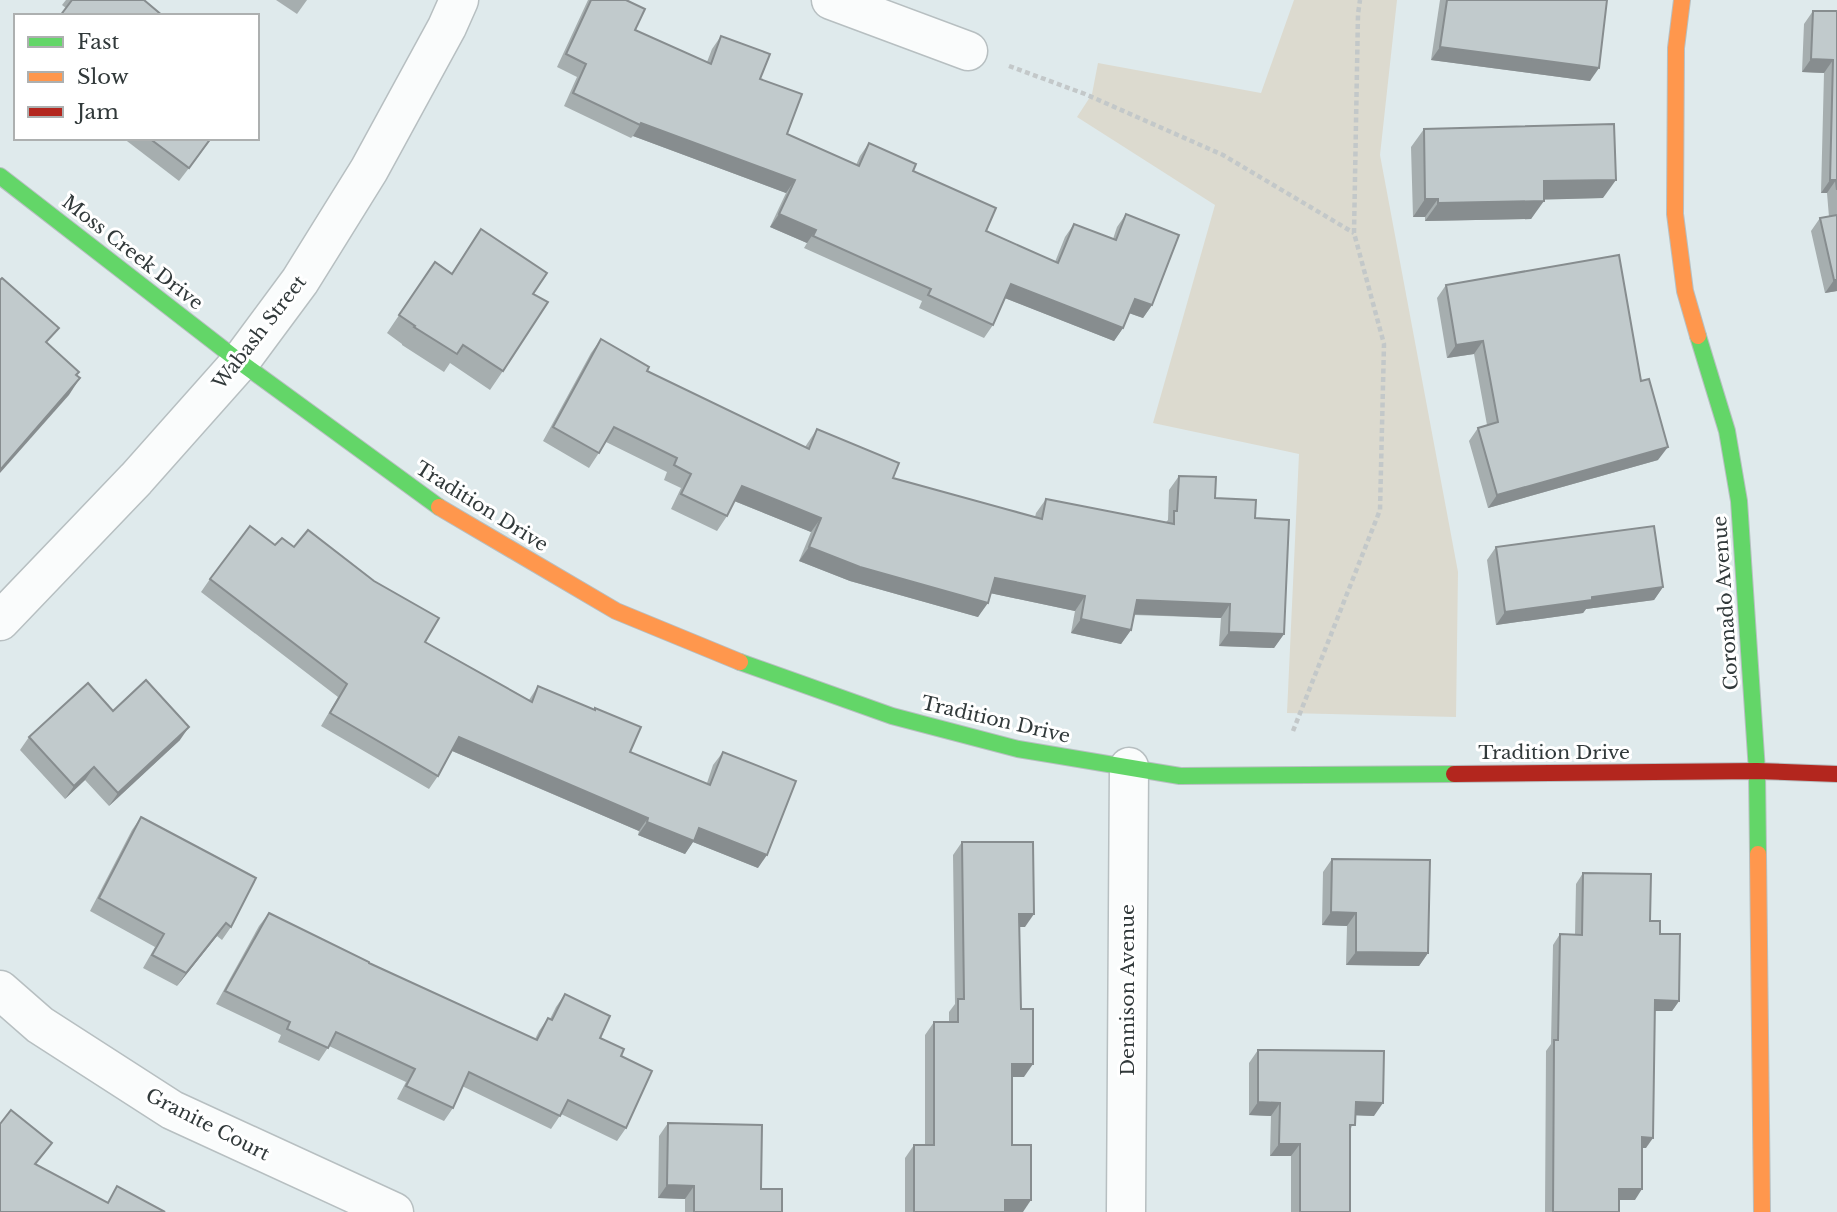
<svg xmlns="http://www.w3.org/2000/svg" width="1837" height="1212" font-family="'Libre Baskerville',serif">
<rect width="100%" height="100%" fill="#dfeaec"/>
<polygon fill="#dcdacf" points="1294,0 1397,0 1380,155 1458,572 1456,717 1287,713 1299,454 1153,423 1215,205 1077,117 1092,94 1098,63 1261,93"/>
<g fill="none" stroke-linecap="round" stroke-linejoin="round">
<g stroke="#b7bfc1" stroke-width="41">
<g id="street">
<polyline points="831,0 968,51"/>
<polyline points="0,621 136,479 240,362 300,281 369,170 447,27 459,0"/>
<polyline points="0,990 40,1025 172,1110 394,1212"/>
<polyline points="1126,1212 1129,767"/>
</g>
</g>
<g stroke="#b7bfc1" stroke-width="18">
<g id="fast">
<polyline points="0,176 240,362 439,507"/>
<polyline points="1698,336 1727,431 1739,501 1757,771 1758,854"/>
<polyline points="740,662 892,716 1018,749 1180,776 1454,774"/>
</g>
</g>
<g stroke="#b7bfc1" stroke-width="18">
<g id="slow">
<polyline points="1682,0 1676,48 1675,214 1685,291 1698,336"/>
<polyline points="439,507 616,611 740,662"/>
<polyline points="1758,854 1762,1212"/>
</g>
</g>
<g stroke="#b7bfc1" stroke-width="18">
<polyline id="jam" points="1454,774 1757,771 1837,774"/>
</g>
<g stroke="#c3c8c9" stroke-width="4.5" stroke-dasharray="5 3.5" stroke-linecap="butt">
<polyline points="1009,66 1085,94 1223,155 1354,233"/>
<polyline points="1293,731 1380,510 1384,344 1354,233 1358,14 1360,0"/>
</g>
<use href="#street" stroke="#fafcfc" stroke-width="38"/>
<use href="#fast" stroke="#63d668" stroke-width="16"/>
<use href="#slow" stroke="#ff974d" stroke-width="16"/>
<use href="#jam" stroke="#b3261e" stroke-width="16"/>
</g>
<g fill="#a6aeaf">
<polygon points="66,0 144,0 66,8 62,5"/>
<polygon points="276,0 307,0 297,14"/>
<polygon points="588,0 626,0 635,30 707,62 712,49 721,36 760,79 787,134 856,165 860,156 869,143 913,171 986,231 1055,262 1065,237 1074,224 1113,239 1117,227 1126,214 1152,305 1143,318 1129,313 1123,328 1114,341 1005,298 993,325 984,338 919,308 922,301 804,248 807,243 770,227 786,193 633,136 631,138 564,106 577,77 557,67"/>
<polygon points="1440,0 1607,0 1590,81 1431,60"/>
<polygon points="1813,11 1837,11 1837,291 1825,293 1811,231 1820,218 1829,217 1827,193 1821,193 1824,73 1802,72 1804,24"/>
<polygon points="1424,129 1603,198 1544,199 1531,219 1425,221 1425,217 1413,217 1411,147"/>
<polygon points="123,138 212,138 179,181"/>
<polygon points="481,229 533,294 503,371 490,390 450,363 444,372 402,345 402,344 387,333 435,262 452,273"/>
<polygon points="1446,285 1641,381 1658,460 1488,508 1469,441 1478,428 1487,425 1474,354 1447,358 1437,298"/>
<polygon points="601,339 647,371 805,447 817,429 893,478 1035,517 1036,513 1046,499 1166,522 1168,520 1169,490 1179,476 1215,498 1255,518 1284,634 1274,648 1219,646 1221,618 1134,615 1131,630 1121,644 1071,633 1075,611 990,593 978,617 850,581 799,561 811,532 734,501 727,516 717,531 671,509 681,488 664,480 667,472 606,442 589,468 543,441 591,353"/>
<polygon points="275,545 425,642 529,700 538,686 630,752 707,783 713,765 723,752 758,868 693,842 685,854 638,835 639,831 452,751 438,776 429,789 321,726 338,697 201,592 210,579"/>
<polygon points="1496,547 1663,587 1654,600 1586,609 1583,613 1496,625 1487,560"/>
<polygon points="113,711 180,740 109,806 85,780 65,799 20,750 29,737"/>
<polygon points="141,817 231,927 222,940 217,936 177,986 143,968 155,947 90,911 132,830"/>
<polygon points="962,842 1025,927 1019,927 1021,1009 1024,1077 1012,1077 1012,1145 1023,1212 905,1212 905,1158 914,1145 925,1145 925,1035 934,1022 949,1022 949,1012 955,1004 953,855"/>
<polygon points="1332,859 1428,953 1419,966 1346,965 1347,926 1322,925 1323,872"/>
<polygon points="1583,873 1650,921 1660,934 1679,1001 1672,1011 1655,1011 1646,1148 1642,1148 1635,1200 1619,1200 1619,1212 1545,1212 1546,1051 1551,1044 1553,945 1560,934 1575,935 1576,884"/>
<polygon points="269,913 369,963 535,1039 539,1031 548,1018 550,1019 556,1007 565,994 600,1038 621,1056 626,1128 617,1141 561,1114 551,1129 462,1086 453,1108 444,1121 397,1099 406,1082 329,1046 319,1061 278,1042 281,1035 216,1004 259,926"/>
<polygon points="1258,1050 1374,1116 1355,1115 1350,1132 1350,1212 1291,1212 1291,1156 1270,1156 1271,1116 1249,1115 1249,1063"/>
<polygon points="668,1123 761,1189 782,1212 685,1212 685,1199 658,1198 659,1136"/>
</g>
<g fill="#878d8f">
<polygon points="1440,47 1599,68 1590,81 1431,60"/>
<polygon points="1811,59 1833,60 1824,73 1802,72"/>
<polygon points="641,123 795,180 786,193 633,136"/>
<polygon points="1616,180 1603,198 1531,200 1544,181"/>
<polygon points="1830,180 1836,180 1827,193 1821,193"/>
<polygon points="1425,199 1438,199 1425,217 1413,217"/>
<polygon points="1544,201 1531,219 1425,221 1438,203"/>
<polygon points="779,214 816,230 807,243 770,227"/>
<polygon points="1834,280 1837,280 1837,291 1825,293"/>
<polygon points="1011,284 1123,328 1114,341 1002,297"/>
<polygon points="1135,299 1152,305 1143,318 1126,312"/>
<polygon points="1483,341 1474,354 1447,358 1456,345"/>
<polygon points="80,378 69,395 0,473 0,470"/>
<polygon points="1668,447 1658,460 1488,508 1497,495"/>
<polygon points="742,486 821,518 811,532 732,500"/>
<polygon points="809,547 988,603 978,617 850,581 799,561"/>
<polygon points="995,578 1085,596 1075,611 985,592"/>
<polygon points="1663,587 1654,600 1586,609 1583,613 1496,625 1505,612 1592,597"/>
<polygon points="1137,600 1230,604 1221,618 1127,614"/>
<polygon points="1081,619 1131,630 1121,644 1071,633"/>
<polygon points="1229,632 1284,634 1274,648 1219,646"/>
<polygon points="189,727 180,740 109,806 118,793"/>
<polygon points="459,737 648,818 639,831 450,750"/>
<polygon points="94,767 85,780 65,799 74,786"/>
<polygon points="647,822 699,828 767,855 758,868 693,842 685,854 638,835"/>
<polygon points="1331,912 1356,913 1347,926 1322,925"/>
<polygon points="1019,914 1034,914 1025,927 1010,927"/>
<polygon points="226,923 217,936 177,986 186,973"/>
<polygon points="1356,952 1428,953 1419,966 1346,965"/>
<polygon points="1655,1000 1679,1001 1672,1011 1648,1011"/>
<polygon points="1012,1064 1033,1064 1024,1077 1003,1077"/>
<polygon points="1258,1102 1280,1103 1271,1116 1249,1115"/>
<polygon points="1356,1102 1383,1103 1374,1116 1346,1115"/>
<polygon points="1642,1137 1653,1138 1646,1148 1635,1148"/>
<polygon points="1279,1144 1300,1144 1291,1156 1270,1156"/>
<polygon points="667,1185 694,1186 685,1199 658,1198"/>
<polygon points="1619,1189 1642,1189 1635,1200 1611,1200"/>
<polygon points="1005,1200 1031,1200 1023,1212 997,1212"/>
</g>
<g fill="#c1cacc" stroke="#878d8f" stroke-width="2">
<polygon points="72,0 144,0 163,16 60,16"/>
<polygon points="591,0 626,0 645,9 635,30 711,64 721,36 770,54 760,79 802,94 787,134 859,166 869,143 916,164 913,171 996,208 986,231 1058,263 1074,224 1116,240 1126,214 1179,235 1152,305 1135,299 1123,328 1011,284 993,325 928,295 931,289 813,236 816,230 779,214 795,180 641,123 640,125 573,93 586,64 566,54"/>
<polygon points="1447,0 1607,0 1599,68 1440,47"/>
<polygon points="1813,11 1837,11 1837,190 1836,180 1830,180 1833,60 1811,59"/>
<polygon points="1614,124 1616,180 1544,181 1544,201 1438,203 1438,199 1425,199 1424,129"/>
<polygon points="149,138 211,138 189,168"/>
<polygon points="1837,215 1837,280 1834,280 1820,218"/>
<polygon points="481,229 547,273 533,294 548,302 503,371 463,345 457,354 414,327 415,326 399,315 435,262 452,274"/>
<polygon points="1619,255 1641,381 1649,379 1668,447 1497,495 1478,428 1498,422 1483,341 1456,345 1446,285"/>
<polygon points="2,278 59,328 46,342 79,372 76,375 80,378 0,470 0,280"/>
<polygon points="601,339 649,367 647,371 809,449 817,429 899,463 893,478 1042,519 1046,499 1174,524 1174,511 1177,511 1179,476 1216,477 1215,498 1256,500 1255,518 1289,520 1284,634 1229,632 1230,604 1137,600 1131,630 1081,619 1085,596 995,578 988,603 860,567 809,547 821,518 742,486 727,516 681,494 691,474 674,465 677,458 614,427 599,453 553,427"/>
<polygon points="250,526 275,545 282,538 294,547 308,530 374,581 439,618 425,642 532,702 538,686 595,710 595,708 641,727 630,752 710,785 723,752 796,781 767,855 699,828 694,841 647,822 648,818 459,737 438,776 330,713 347,684 210,579"/>
<polygon points="1654,526 1663,587 1592,597 1592,600 1505,612 1496,547"/>
<polygon points="146,680 189,727 118,793 94,767 74,786 29,737 88,683 113,711"/>
<polygon points="141,817 256,878 231,927 226,923 186,973 152,955 164,934 99,898"/>
<polygon points="962,842 1033,842 1034,914 1019,914 1021,1009 1033,1009 1033,1064 1012,1064 1012,1145 1031,1145 1031,1200 1005,1200 1005,1212 914,1212 914,1145 934,1145 934,1022 958,1022 958,999 964,999"/>
<polygon points="1332,859 1430,860 1428,953 1356,952 1356,913 1331,912"/>
<polygon points="1583,873 1651,874 1650,921 1660,921 1660,934 1680,934 1679,1001 1655,1000 1653,1138 1642,1137 1642,1189 1619,1189 1619,1212 1553,1212 1554,1040 1558,1040 1560,934 1582,935"/>
<polygon points="269,913 369,962 369,963 537,1040 548,1018 552,1020 565,994 610,1016 600,1038 624,1049 621,1056 652,1071 626,1128 568,1100 560,1116 469,1072 453,1108 406,1086 415,1069 336,1032 328,1048 287,1029 290,1022 225,991"/>
<polygon points="1258,1050 1384,1051 1383,1103 1356,1102 1355,1125 1350,1125 1350,1212 1300,1212 1300,1144 1279,1144 1280,1103 1258,1102"/>
<polygon points="11,1110 52,1143 35,1164 108,1203 117,1186 165,1212 0,1212 0,1124"/>
<polygon points="668,1123 762,1125 761,1189 782,1189 782,1212 694,1212 694,1186 667,1185"/>
</g>
<g text-anchor="middle" stroke-width="6" stroke-linejoin="round" paint-order="stroke">
<g font-size="19" fill="#31393a" stroke="#fff">
<text transform="translate(133 252) rotate(38)" y="7">Moss Creek Drive</text>
<text transform="translate(259 332) rotate(-52)" y="7">Wabash Street</text>
<text transform="translate(482 506) rotate(32)" y="7">Tradition Drive</text>
<text transform="translate(1725 603) rotate(-94)" y="7">Coronado Avenue</text>
<text transform="translate(996 719) rotate(13)" y="7">Tradition Drive</text>
<text x="1554" y="759">Tradition Drive</text>
<text transform="translate(1127 990) rotate(-90)" y="7">Dennison Avenue</text>
<text transform="translate(208 1124) rotate(27)" y="7">Granite Court</text>
</g>
</g>
<rect x="14" y="14" width="245" height="126" fill="#ffffff" stroke="#adb0b0" stroke-width="2"/>
<rect x="28" y="37" width="35" height="10" fill="#63d668" stroke="#adb0b0" stroke-width="2"/>
<text x="77" y="49" font-size="21" fill="#31393a">Fast</text>
<rect x="28" y="72" width="35" height="10" fill="#ff974d" stroke="#adb0b0" stroke-width="2"/>
<text x="77" y="84" font-size="21" fill="#31393a">Slow</text>
<rect x="28" y="107" width="35" height="10" fill="#b3261e" stroke="#adb0b0" stroke-width="2"/>
<text x="77" y="119" font-size="21" fill="#31393a">Jam</text>
</svg>
